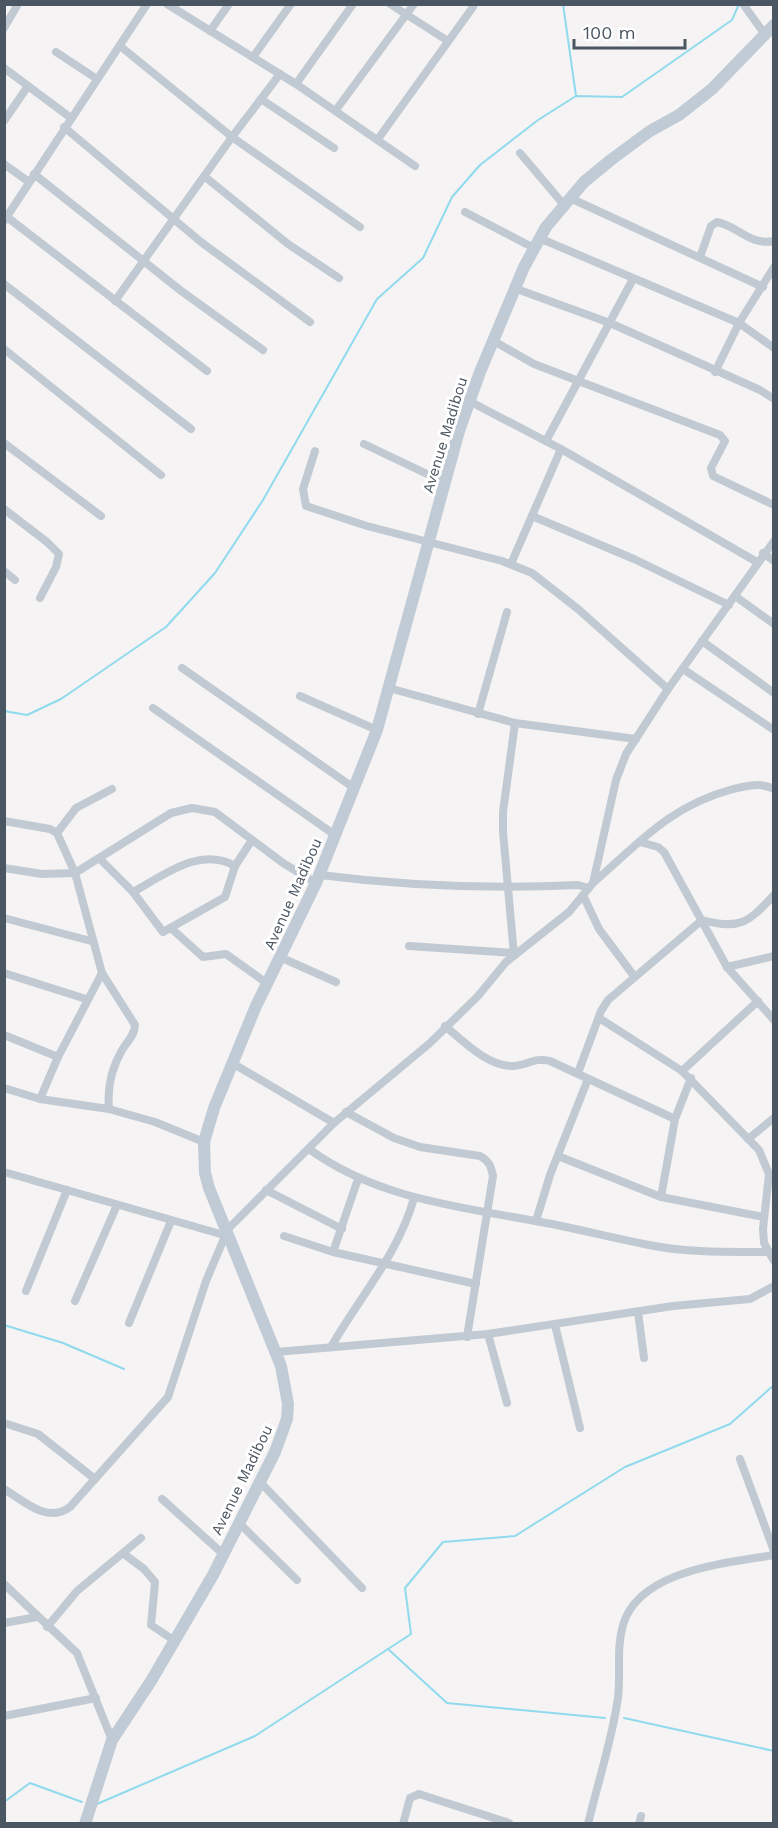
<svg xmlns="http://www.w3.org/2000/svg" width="778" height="1828" font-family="'Work Sans',sans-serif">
<rect width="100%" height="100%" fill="#f5f3f3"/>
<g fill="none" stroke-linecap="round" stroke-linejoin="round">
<g stroke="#90daee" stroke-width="2">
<polyline points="563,4 576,96"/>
<polyline points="4,711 27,715 61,699 166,627 215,573 263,500 377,299 423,258 452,197 480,165 538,120 576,96 622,97 732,20 739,4"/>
<polyline points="4,1325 63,1343 124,1369"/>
<polyline points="388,1649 447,1703 605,1718"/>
<polyline points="624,1718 774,1751"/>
<polyline points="4,1802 30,1783 82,1802"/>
<polyline points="97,1804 255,1736 411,1634 405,1588 443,1542 515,1536 625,1467 730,1424 774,1385"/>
</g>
<g stroke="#c1cad2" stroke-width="8">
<polyline points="167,4 296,84 415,166"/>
<polyline points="390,4 448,41"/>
<polyline points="743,4 766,36"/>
<polyline points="4,28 18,4"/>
<polyline points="210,31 229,4"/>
<polyline points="120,46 232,137 360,227"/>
<polyline points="56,52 97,79"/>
<polyline points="253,57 291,4"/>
<polyline points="4,68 71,118"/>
<polyline points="296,84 353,4"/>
<polyline points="261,99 334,148"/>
<polyline points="336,110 414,4"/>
<polyline points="4,121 28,86"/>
<polyline points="64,127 201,242 310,322"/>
<polyline points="378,139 473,7"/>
<polyline points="520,153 564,205"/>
<polyline points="4,164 29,182"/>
<polyline points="34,174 180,290 263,350"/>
<polyline points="204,176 288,244 339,278"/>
<polyline points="570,198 763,287"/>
<polyline points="465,212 534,248"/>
<polyline points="7,217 207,371"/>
<polyline points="4,221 147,4"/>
<polyline points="539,238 739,323 774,348"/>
<path d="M700,257L711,226L717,222C738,226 750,246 774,241"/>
<polyline points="4,284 191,429"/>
<polyline points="514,288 610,323 760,390 774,399"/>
<polyline points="115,301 232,137 280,74"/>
<polyline points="492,340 534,364 720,435 725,441 711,468 713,476 774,505"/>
<polyline points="4,349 161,475"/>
<polyline points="715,372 739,323 774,267"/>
<polyline points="469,401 561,449 757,562"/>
<polyline points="546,441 633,279"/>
<polyline points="4,443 101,516"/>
<polyline points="364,444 446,483"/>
<polyline points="315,451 303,489 306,506 367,526 502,561 532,573 578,609 668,689"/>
<polyline points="4,509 47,542 59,554 56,567 40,598"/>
<polyline points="532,516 634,559 729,605"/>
<polyline points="763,553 774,561"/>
<polyline points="511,564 561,449"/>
<polyline points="4,571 15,580"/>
<polyline points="735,596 774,624"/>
<polyline points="702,641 774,693"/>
<polyline points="182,668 354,788"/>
<polyline points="683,669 774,730"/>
<polyline points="389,688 515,723 636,739"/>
<polyline points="300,696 377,730"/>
<polyline points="153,708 335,835"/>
<polyline points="478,714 507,612"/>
<path d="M4,821L50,829L57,833L75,873L102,973L135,1025C135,1035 127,1042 122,1050C111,1069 107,1088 109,1109"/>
<polyline points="57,833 76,808 112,789"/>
<polyline points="640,842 658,847 664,852 727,967 774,1020"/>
<polyline points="101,860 133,892 163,932 225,897 235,866 252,840"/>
<polyline points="4,868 42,874 75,873 171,813 192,808 215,812 283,863 316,883"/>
<path d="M320,875C406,886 491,889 578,885L589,888"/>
<path d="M593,883C640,842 670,806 733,789C746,786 761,782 774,789"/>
<path d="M133,892C164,875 200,846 235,866"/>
<polyline points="583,895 599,929 634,976"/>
<polyline points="4,918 91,941"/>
<polyline points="172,929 203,957 226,954 268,984"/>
<polyline points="409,946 514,953"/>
<polyline points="514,955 503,832 503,812 515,723"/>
<polyline points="282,958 336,982"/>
<polyline points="727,967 774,956"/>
<polyline points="4,973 86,999"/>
<polyline points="599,1018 682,1071 759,1150 769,1174 763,1229 764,1243 774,1261"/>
<path d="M445,1026C463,1041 488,1067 514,1066C528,1065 535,1057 550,1061L675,1119"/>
<polyline points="4,1035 58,1057"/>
<polyline points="232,1063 334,1123"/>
<polyline points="682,1071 758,1001"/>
<path d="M578,1073L601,1011L608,1000L702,920C740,930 748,923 774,895"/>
<polyline points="4,1088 40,1099 109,1109 155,1122 204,1142"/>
<polyline points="40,1099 58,1057 102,973"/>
<path d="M346,1112L394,1138L420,1147L480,1156C489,1161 491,1166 493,1176L467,1337"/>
<polyline points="748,1139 774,1118"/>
<path d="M309,1149C379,1200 463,1207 546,1223C579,1229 612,1238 644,1244C685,1253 727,1252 768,1252"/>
<polyline points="558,1156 661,1197 764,1217"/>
<polyline points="4,1172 224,1235"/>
<polyline points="266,1190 342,1229"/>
<polyline points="661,1197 675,1119 691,1078"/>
<polyline points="536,1221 550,1175 588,1079"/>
<polyline points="284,1236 333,1252 476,1284"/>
<polyline points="333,1252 358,1179"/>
<polyline points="26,1291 67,1190"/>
<polyline points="75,1301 117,1205"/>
<polyline points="638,1312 644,1358"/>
<polyline points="129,1323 171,1221"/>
<polyline points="555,1325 580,1428"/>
<polyline points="488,1334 507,1403"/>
<path d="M331,1347C359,1298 399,1253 414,1198"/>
<polyline points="276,1352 488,1334 673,1306 750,1299 774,1286"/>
<polyline points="4,1423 38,1434 95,1479"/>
<polyline points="740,1459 774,1551"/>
<polyline points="260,1482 362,1588"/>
<path d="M4,1489C24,1501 47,1524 70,1507L168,1397L206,1281L228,1229L334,1123L430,1043L478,996L506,962L569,912L593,883L616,780L626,754L668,689L774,541"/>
<polyline points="162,1499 223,1554"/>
<polyline points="239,1523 297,1580"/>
<polyline points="124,1554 144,1569 155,1582 151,1625 175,1641"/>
<polyline points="4,1584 77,1653 112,1740"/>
<polyline points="4,1623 37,1617"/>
<polyline points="47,1627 77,1591 141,1538"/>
<polyline points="4,1716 96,1698"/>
<polyline points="403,1824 410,1798 419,1794 509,1823"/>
<path d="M588,1824C598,1782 612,1740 618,1698C621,1674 616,1649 623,1625C639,1570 726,1563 774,1555"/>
<polyline points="639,1824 641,1816"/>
</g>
<polyline stroke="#c1cbd6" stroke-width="12" points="85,1824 112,1740 151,1681 213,1575 275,1452 287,1419 288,1404 281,1366 209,1188 205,1173 204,1142 214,1108 256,1006 316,883 377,730 459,431 480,372 524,267 546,227 584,182 612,159 650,131 679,115 712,89 774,25"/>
</g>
<g text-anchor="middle" stroke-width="6" stroke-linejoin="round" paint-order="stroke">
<g font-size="15" fill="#4a5661" stroke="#fff">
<text transform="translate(445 435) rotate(-73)" y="5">Avenue Madibou</text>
<text transform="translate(293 894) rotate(-66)" y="5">Avenue Madibou</text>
<text transform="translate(242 1480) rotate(-64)" y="5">Avenue Madibou</text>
</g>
</g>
<rect width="778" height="1828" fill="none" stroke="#4a5661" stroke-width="12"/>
<path d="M574 39v9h111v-9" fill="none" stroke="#4a5661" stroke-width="3"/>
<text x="583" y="39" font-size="18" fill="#4a5661" stroke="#ffffff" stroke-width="4.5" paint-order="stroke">100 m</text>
</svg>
